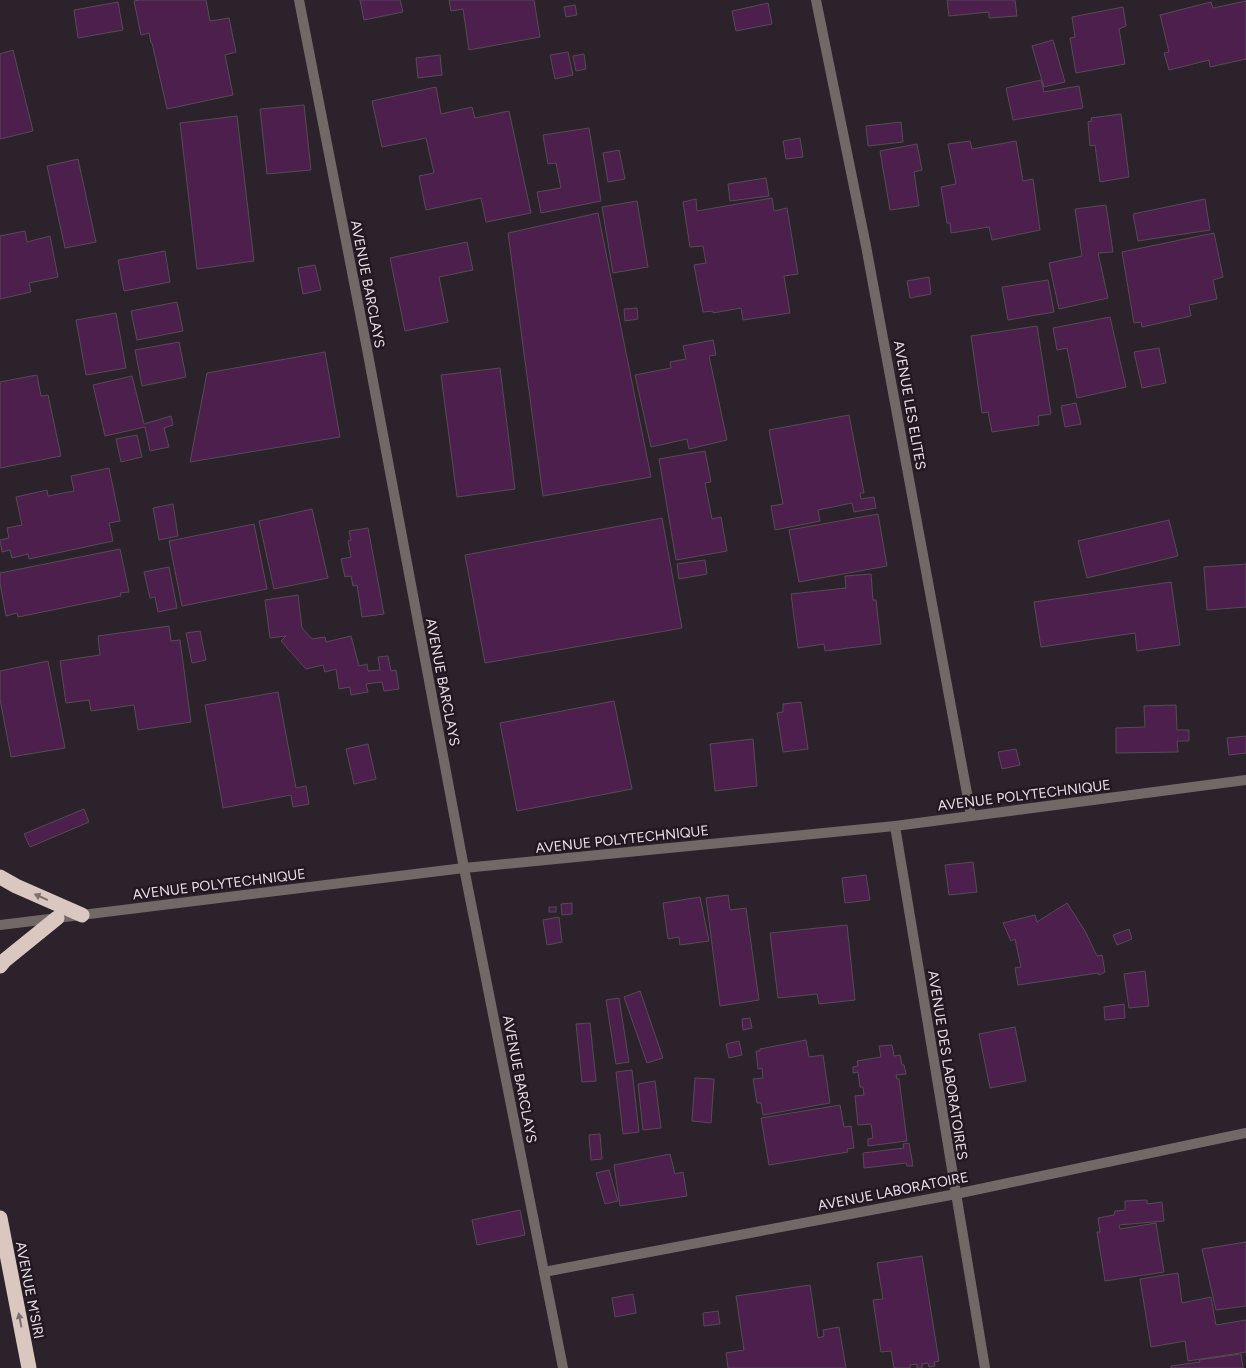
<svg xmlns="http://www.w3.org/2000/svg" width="1246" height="1368" font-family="Figtree,sans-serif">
<rect width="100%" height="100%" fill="#2c222b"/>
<g fill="#4d1f4d" stroke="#574b56">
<polygon points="139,0 206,0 210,21 229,18 236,52 225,55 233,95 167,109 152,43 151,43 149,33 141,35 134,1"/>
<polygon points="360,0 400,0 403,12 364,20"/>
<polygon points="449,0 534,0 540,37 469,50 463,9 451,11"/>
<polygon points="947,0 1015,0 1017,16 989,18 989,12 949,16"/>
<polygon points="1246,1 1246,59 1210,67 1209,60 1169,70 1164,53 1169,52 1160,15 1211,2 1213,8"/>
<polygon points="118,2 123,30 78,38 74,10"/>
<polygon points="768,3 772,24 736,31 732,11"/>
<polygon points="575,5 577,15 566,17 564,7"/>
<polygon points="1123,7 1126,26 1119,29 1125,64 1076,73 1070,38 1075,37 1072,17"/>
<polygon points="1053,40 1065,82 1044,87 1032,46"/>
<polygon points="13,50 33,131 0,139 0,54"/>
<polygon points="568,52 573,75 555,79 550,55"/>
<polygon points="584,54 586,69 576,71 573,56"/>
<polygon points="440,55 442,75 418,78 416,58"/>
<polygon points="1041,80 1044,92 1079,86 1083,108 1013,120 1006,88"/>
<polygon points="436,87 441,114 472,107 475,118 509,111 531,213 486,222 481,198 426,210 419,176 434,173 426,138 382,147 372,101"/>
<polygon points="304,105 311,170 267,174 260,109"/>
<polygon points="1121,114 1129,177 1100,182 1095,145 1090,146 1088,122 1092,121 1091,118"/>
<polygon points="237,116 254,261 197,269 180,123"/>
<polygon points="901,122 903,142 868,146 866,126"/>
<polygon points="589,128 601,201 541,213 537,192 561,188 556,163 548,164 543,135"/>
<polygon points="800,138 803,157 786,159 783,141"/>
<polygon points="970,141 972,149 1016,141 1023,181 1033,179 1040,230 992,240 989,227 951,233 950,223 947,223 941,187 956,184 948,144"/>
<polygon points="917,144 922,170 914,172 919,206 890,210 880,151"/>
<polygon points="619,150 625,179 608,182 603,153"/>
<polygon points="78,159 96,242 65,248 47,166"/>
<polygon points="766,178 769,196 730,201 728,184"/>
<polygon points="772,198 774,211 787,208 798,274 784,276 790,313 743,320 741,308 713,313 713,311 703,312 694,265 706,263 703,246 690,247 683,202 696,199 697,211"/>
<polygon points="1205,199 1210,230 1138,241 1133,214"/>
<polygon points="637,201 648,267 613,273 602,207"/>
<polygon points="1106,205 1113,252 1098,253 1108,298 1059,309 1049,263 1082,256 1075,209"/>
<polygon points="598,213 651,477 543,496 508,233"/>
<polygon points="25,231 27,242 50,236 58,277 29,283 31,292 0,299 0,236"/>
<polygon points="1214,233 1223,277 1213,280 1217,299 1189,305 1191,316 1142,327 1141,322 1134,323 1122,252"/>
<polygon points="467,242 473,270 439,277 448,322 405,331 390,258"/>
<polygon points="165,251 170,282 124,291 118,260"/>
<polygon points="315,265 321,290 303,294 298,268"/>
<polygon points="929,277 931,294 910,298 907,281"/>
<polygon points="1048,280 1054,312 1008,320 1002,287"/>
<polygon points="177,302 183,331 137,340 131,311"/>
<polygon points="637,308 638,319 625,321 624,309"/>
<polygon points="116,313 126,368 86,375 76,320"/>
<polygon points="1110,317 1126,387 1077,398 1067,348 1057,350 1053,328"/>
<polygon points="1037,326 1051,414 1038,416 1039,425 992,432 988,412 982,413 971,336"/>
<polygon points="713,340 716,355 709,356 727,440 689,449 687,439 651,447 635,375 671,368 670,362 686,359 683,346"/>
<polygon points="179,342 186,377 142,386 135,350"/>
<polygon points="1159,348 1166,383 1142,388 1134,352"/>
<polygon points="325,352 340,437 190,462 207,373"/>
<polygon points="500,368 515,489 457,497 441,375"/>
<polygon points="37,375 41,396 48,395 61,456 0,468 0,382"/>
<polygon points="132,376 144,424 171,416 173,425 164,428 169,447 150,451 145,427 105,436 93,385"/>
<polygon points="1076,403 1081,424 1065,427 1061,406"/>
<polygon points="849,415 864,493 860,493 861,499 874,497 876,508 854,512 852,503 818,510 820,521 775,530 771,506 783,504 769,430"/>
<polygon points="137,435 142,457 121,462 116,439"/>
<polygon points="705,451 711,482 705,483 712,519 721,517 727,551 676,560 659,459"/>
<polygon points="109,468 120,521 109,523 113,541 29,559 28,554 12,558 10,550 2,552 0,540 9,538 7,528 22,525 16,497 47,490 48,496 74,491 71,476"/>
<polygon points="173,504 178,536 159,540 153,508"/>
<polygon points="312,509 328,578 274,589 259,521"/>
<polygon points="878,514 887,566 799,582 789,530"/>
<polygon points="662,518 682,628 485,663 465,555"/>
<polygon points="1169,520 1178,556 1087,578 1078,541"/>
<polygon points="254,524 267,589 182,606 169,541"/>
<polygon points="368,528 384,614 362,617 357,585 353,586 351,576 345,577 341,559 351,557 348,541 351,540 349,531"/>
<polygon points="120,549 129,592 120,593 121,596 18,617 17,613 6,616 0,583 0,573"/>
<polygon points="705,560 707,574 679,579 677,564"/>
<polygon points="1246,564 1246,607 1207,610 1204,567"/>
<polygon points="169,567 177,608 158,612 155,597 150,598 144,572"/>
<polygon points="871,574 873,600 876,600 881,644 825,651 824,644 798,648 791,594 846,588 845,576"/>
<polygon points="1171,582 1180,645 1137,651 1135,633 1041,647 1034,602"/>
<polygon points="298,595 302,628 312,639 325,637 326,642 351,636 359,666 367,664 368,671 380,670 378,657 388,656 391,671 396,670 399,689 384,691 382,682 366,684 368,692 351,695 350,687 339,689 336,669 325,672 323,665 306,669 281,641 286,636 270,638 265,600"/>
<polygon points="169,626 171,641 180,640 191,722 138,730 134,705 91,711 89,700 66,703 60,661 100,655 98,636"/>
<polygon points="200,631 206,660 192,663 186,633"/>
<polygon points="48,661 65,748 11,757 0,699 0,671"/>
<polygon points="278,692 296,788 306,786 309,804 293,807 291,795 223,808 205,705"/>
<polygon points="614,701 632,789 517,811 500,723"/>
<polygon points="801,702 808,749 783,752 777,713 783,712 783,704"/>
<polygon points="1176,705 1177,730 1189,730 1189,741 1177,741 1178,752 1116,753 1116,728 1145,727 1144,706"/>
<polygon points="1246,736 1246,753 1229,755 1227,738"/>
<polygon points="753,739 757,786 715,791 710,744"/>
<polygon points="368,744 376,779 354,784 346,749"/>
<polygon points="1016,749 1020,765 1002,769 998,752"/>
<polygon points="84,809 89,822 30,847 24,834"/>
<polygon points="973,862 977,892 949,895 945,865"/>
<polygon points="866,875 870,900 845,903 842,878"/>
<polygon points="728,895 730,910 746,908 759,1000 720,1006 706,898"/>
<polygon points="700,897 709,941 680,945 679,937 668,939 663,903"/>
<polygon points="572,903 572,914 562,915 561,904"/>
<polygon points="1067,903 1085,931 1097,956 1102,955 1105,972 1099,975 1098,973 1018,985 1015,968 1021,967 1015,939 1011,941 1003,923 1035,915 1037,922"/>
<rect x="549" y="907" width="7" height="5"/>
<polygon points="559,917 562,942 547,945 543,920"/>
<polygon points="847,925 855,1000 819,1004 817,994 778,998 770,933"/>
<polygon points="1129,929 1132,939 1117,945 1113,935"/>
<polygon points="1145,971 1149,1006 1129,1008 1124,974"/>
<polygon points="640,991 663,1058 647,1063 624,997"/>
<polygon points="619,998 629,1062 616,1064 606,1000"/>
<polygon points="1124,1004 1125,1018 1105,1020 1104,1007"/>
<polygon points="750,1018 752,1028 743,1030 742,1019"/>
<polygon points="590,1023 596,1081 582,1082 576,1024"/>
<polygon points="1015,1027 1026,1081 990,1088 979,1034"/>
<polygon points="806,1040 809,1057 823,1055 830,1103 763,1115 761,1103 757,1103 753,1079 763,1078 762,1068 758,1069 756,1051 760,1051 760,1049"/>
<polygon points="739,1041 742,1055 729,1058 726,1044"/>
<polygon points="892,1045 894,1056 900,1055 902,1065 904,1065 906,1074 896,1075 897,1079 899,1079 907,1141 868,1146 868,1139 873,1138 871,1124 858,1125 855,1096 864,1095 863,1087 860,1087 858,1072 853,1073 853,1067 858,1066 857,1061 881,1057 879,1046"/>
<polygon points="632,1070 639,1132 623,1134 616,1072"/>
<polygon points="695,1078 714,1079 711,1123 692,1121"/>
<polygon points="655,1081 661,1128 643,1130 638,1084"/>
<polygon points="840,1105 844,1127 851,1126 854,1148 847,1149 848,1152 769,1165 761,1118"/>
<polygon points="600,1134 602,1159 591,1160 589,1135"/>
<polygon points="909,1143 913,1166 907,1166 906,1163 864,1168 863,1153 904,1148 903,1144"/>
<polygon points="670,1154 675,1174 683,1172 687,1196 620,1206 614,1165"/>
<polygon points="609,1170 618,1201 605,1204 596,1173"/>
<polygon points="1147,1200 1147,1204 1162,1202 1164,1221 1119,1225 1120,1229 1156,1223 1164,1272 1105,1281 1097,1232 1100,1232 1098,1218 1114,1215 1115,1211 1125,1210 1125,1201"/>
<polygon points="520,1210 525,1235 477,1245 472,1220"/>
<polygon points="1246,1242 1246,1306 1216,1310 1202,1249"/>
<polygon points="922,1256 939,1361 934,1362 935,1366 929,1367 928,1363 922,1364 922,1368 917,1368 917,1364 910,1365 910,1368 894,1368 891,1351 881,1352 873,1300 883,1299 877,1263"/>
<polygon points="1178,1273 1182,1303 1211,1297 1216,1325 1246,1320 1246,1352 1188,1361 1185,1341 1151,1347 1140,1279"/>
<polygon points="810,1285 818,1338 824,1336 823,1330 839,1327 846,1368 728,1368 726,1353 744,1350 736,1296"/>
<polygon points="633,1294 636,1313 615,1317 612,1298"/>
<polygon points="718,1311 720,1324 704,1326 703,1313"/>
<polygon points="1241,1354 1243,1368 1171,1368 1171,1366 1200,1362 1199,1360"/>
</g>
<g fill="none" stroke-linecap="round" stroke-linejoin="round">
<g stroke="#706966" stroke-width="10">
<polyline points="299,0 367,349 464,868 563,1368"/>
<polyline points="816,0 866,246 971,815"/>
<polyline points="895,826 985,1368"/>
<polyline points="0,925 464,868 895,826 1246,780"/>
<polyline points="544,1272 956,1194 1246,1133"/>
</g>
<g stroke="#dac7c0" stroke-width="15">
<polyline points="0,877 16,886 82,915"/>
<polyline points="0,966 4,961 57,918"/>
<polyline points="0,1218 29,1368"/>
</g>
</g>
<defs><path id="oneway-solid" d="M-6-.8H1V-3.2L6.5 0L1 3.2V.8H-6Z" transform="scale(1.25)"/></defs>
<g fill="#7e7071">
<use href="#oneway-solid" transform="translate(41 897) rotate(-156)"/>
<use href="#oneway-solid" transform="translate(20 1320) rotate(-101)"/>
</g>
<g text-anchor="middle" stroke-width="5" stroke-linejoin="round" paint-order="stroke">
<g font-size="14" fill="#e9e2e8" stroke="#221822">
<text transform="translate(368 284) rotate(79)" y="5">AVENUE BARCLAYS</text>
<text transform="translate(910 405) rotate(80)" y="5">AVENUE LES ELITES</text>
<text transform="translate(443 682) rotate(79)" y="5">AVENUE BARCLAYS</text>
<text transform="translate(1024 795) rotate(-7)" y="5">AVENUE POLYTECHNIQUE</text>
<text transform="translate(622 839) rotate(-6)" y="5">AVENUE POLYTECHNIQUE</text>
<text transform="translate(219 884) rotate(-7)" y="5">AVENUE POLYTECHNIQUE</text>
<text transform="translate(948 1065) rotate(81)" y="5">AVENUE DES LABORATOIRES</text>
<text transform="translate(520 1079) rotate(79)" y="5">AVENUE BARCLAYS</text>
<text transform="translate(893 1191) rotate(-11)" y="5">AVENUE LABORATOIRE</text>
<text transform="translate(30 1290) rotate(79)" y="5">AVENUE M'SIRI</text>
</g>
</g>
</svg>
